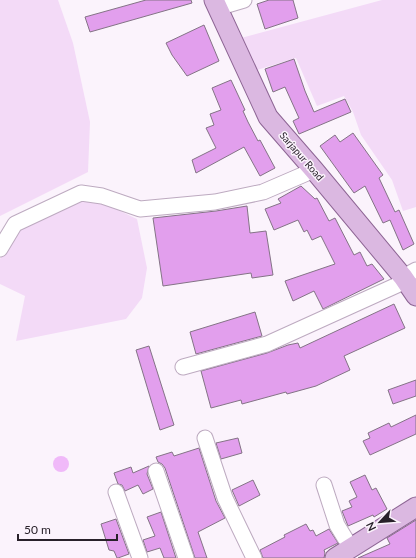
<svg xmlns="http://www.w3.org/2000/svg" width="416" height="558" font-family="Lato,sans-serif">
<rect width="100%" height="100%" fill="#fbf3fc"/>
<g fill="#f3daf7">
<polygon points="0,0 58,0 73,43 90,122 88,172 0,216"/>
<polygon points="382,0 416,0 416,207 403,211 392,180 361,135 353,112 344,96 317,106 296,58 257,70 241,38"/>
<polygon points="73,201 101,202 137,219 147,268 142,298 126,319 16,341 25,296 0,284 0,259 18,227"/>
</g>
<circle fill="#f0b9f9" cx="61" cy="464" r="8"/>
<g fill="#e29fed" stroke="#847386">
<polygon points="146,0 191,0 192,3 90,32 85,17"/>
<polygon points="269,0 293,0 298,18 265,29 257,4"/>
<polygon points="204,25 219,61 187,76 172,55 166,43"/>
<polygon points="294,59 305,91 314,112 345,99 351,112 299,134 293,121 299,118 285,87 273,92 265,69"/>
<polygon points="231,80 245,110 243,111 248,122 258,141 260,140 275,168 260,176 244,147 196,173 192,160 216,148 206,128 214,125 210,114 221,110 212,88"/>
<polygon points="353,133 383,175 379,178 395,212 399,210 414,244 403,250 390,220 383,223 365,186 354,193 320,146 335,135 340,142"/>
<polygon points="301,186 315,199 317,198 329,221 335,218 354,255 360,252 367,266 372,264 384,279 323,309 314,291 293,301 285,281 335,264 321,236 312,240 307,230 304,232 298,220 274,230 265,209 281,203 278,199"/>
<polygon points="247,206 250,233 266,231 273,275 252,278 251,273 163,286 153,218 216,211"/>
<polygon points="394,304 405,328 344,356 350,370 316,386 287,394 286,392 242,404 241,400 211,408 201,371 267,353 288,345 298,343 300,348"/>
<polygon points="255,312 262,336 196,354 190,332"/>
<polygon points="149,346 174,425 160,430 136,350"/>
<polygon points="416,380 416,396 393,404 388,390"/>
<polygon points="416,415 416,434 370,455 363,441 370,438 368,433 389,423 391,427"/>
<polygon points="238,438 242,453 221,459 216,443"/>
<polygon points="199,448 216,501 225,518 198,532 207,558 195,558 165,468 162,464 158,462 156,457 172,452 174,456"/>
<polygon points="149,466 147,474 153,489 143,494 138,485 125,491 122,485 118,484 114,473 131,467 133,473"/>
<polygon points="365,475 372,490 376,488 387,509 374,517 373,515 348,526 342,511 352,507 349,501 357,497 350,482"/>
<polygon points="253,480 260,495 239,506 232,490"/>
<polygon points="161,512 176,558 164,558 160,548 147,552 143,540 155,536 147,517"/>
<polygon points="116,519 129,554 118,558 117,558 114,551 109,550 101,524"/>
<polygon points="416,520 416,558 358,558 390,544 387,538"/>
<polygon points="306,524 310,531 313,530 316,536 329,529 338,543 324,550 325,553 324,558 263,558 260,550 285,537 284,535"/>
</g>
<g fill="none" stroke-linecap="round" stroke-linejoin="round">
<g stroke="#bdaac0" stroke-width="17">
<g id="minor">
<polyline points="217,8 244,0"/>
<polyline points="0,249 15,224 81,193 102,196 140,209 215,202 263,192 314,170"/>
<polyline points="403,277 416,270"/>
<polyline points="183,367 267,344 406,281"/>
<polyline points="205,438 225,498 254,558"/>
<polyline points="156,471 186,558"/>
<polyline points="324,485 337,525 351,548"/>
<polyline points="116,492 140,558"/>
</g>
</g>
<g stroke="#8d6594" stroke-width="21">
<g id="major">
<polyline points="214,0 268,117 314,170 403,277 416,296"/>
<polyline points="335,558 416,507"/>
</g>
</g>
<use href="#minor" stroke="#fff" stroke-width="15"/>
<use href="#major" stroke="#dbb8e1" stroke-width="19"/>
</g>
<g text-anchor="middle" stroke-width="3" stroke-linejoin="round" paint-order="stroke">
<g font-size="10" fill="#28212a" stroke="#fbf3fc">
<text transform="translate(302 156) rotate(49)" y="4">Sarjapur Road</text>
</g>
</g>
<g transform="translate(380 522) rotate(244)" stroke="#fbf3fc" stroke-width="3" paint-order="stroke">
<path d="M0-3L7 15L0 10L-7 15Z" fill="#28212a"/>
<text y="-6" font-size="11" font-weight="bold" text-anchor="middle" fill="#28212a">N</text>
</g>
<path d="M18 534v6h99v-6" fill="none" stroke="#28212a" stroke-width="2"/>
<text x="24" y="534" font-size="12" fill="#28212a" stroke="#fbf3fc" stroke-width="3" paint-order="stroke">50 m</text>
</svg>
